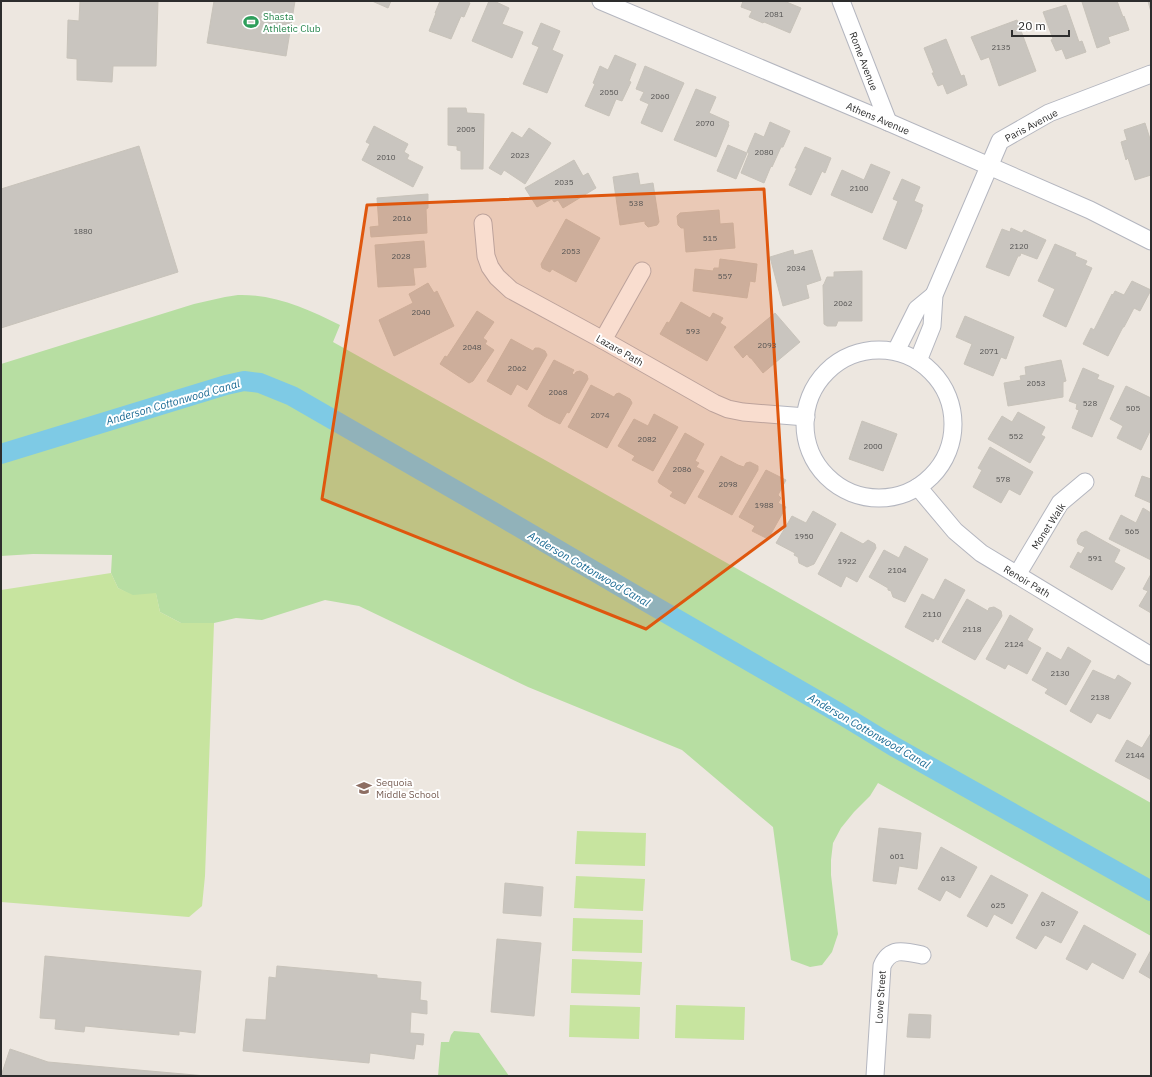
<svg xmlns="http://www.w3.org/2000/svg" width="1152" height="1077" font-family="'IBM Plex Sans',sans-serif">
<rect width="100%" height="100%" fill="#ede7e0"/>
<g fill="#b7dea2">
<path d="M238,295C275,294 308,309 340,325L333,342L545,460L1151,803V936L878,783L870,796L854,812L841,828L833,843L831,860V875L838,934L832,952L822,965L810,967L791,960L773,827L682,750L528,687L359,606L325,600L262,620L236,618L214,623H181L160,612L156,594L133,596L118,588L111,573L112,555L33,554L1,556V364L194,304L225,297Z"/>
<polygon points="454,1031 479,1033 509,1076 438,1076 441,1042 449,1042 451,1035"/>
</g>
<g fill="#c7e49f">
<polygon points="111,573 118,588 133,595 156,593 160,612 181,623 214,623 205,876 202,906 189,917 1,902 1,590"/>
<polygon points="577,831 646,833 645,866 575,864"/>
<polygon points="576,876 645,879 643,911 574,908"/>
<polygon points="573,918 643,920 642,953 572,951"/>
<polygon points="572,959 642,962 640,995 571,993"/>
<polygon points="570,1005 640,1007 639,1039 569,1037"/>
<polygon points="676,1005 745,1007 744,1040 675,1038"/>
</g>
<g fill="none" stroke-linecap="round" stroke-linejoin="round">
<polyline stroke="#7ecae5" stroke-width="20" points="1,454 226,385 244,381 260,383 292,396 495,513 640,598 839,713 893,746 1151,891"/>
</g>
<g fill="#c9c5bf" stroke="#c8c3ba">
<polygon points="80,1 158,1 156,66 113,66 112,82 77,80 77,59 67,58 68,20 79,21"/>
<polygon points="214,1 295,1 286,56 207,43"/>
<polygon points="372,1 391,1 388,8"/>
<polygon points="440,1 466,1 470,3 464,17 461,16 451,39 429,31 436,13 435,13"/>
<polygon points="489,1 494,1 509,8 502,24 523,32 512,58 472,41"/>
<polygon points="743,1 784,1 801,8 790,33 764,22 763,23 749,17 752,11 741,7"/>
<polygon points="1086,1 1117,1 1123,17 1124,16 1129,30 1108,37 1110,43 1097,48 1082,2"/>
<polygon points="1148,1 1151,1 1151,12"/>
<polygon points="1066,5 1079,42 1082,41 1086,52 1066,59 1062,49 1056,51 1051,40 1053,39 1043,12"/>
<polygon points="1017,20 1036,71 999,86 989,57 981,60 971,37"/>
<polygon points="541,23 560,31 552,50 563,55 547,93 523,84 539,47 532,44"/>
<polygon points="946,39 961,76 964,75 967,85 947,94 943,84 938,86 932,73 934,73 924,48"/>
<polygon points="615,55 636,64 629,81 631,82 622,101 616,99 609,116 585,106 595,84 593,83 600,66 608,70"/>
<polygon points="645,66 684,83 662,132 641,123 649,104 640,100 644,92 636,89"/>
<polygon points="696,89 716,97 709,113 729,122 728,124 729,125 716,157 674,140"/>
<polygon points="448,108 466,108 467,113 484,114 483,169 461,169 461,151 457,150 457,146 448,145"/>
<polygon points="770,122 790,131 783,147 781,147 772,167 771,166 764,183 741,173 749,153 747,152 755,133 764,137"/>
<polygon points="1145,123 1151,142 1151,175 1135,180 1128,158 1126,160 1121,142 1127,140 1124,130"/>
<polygon points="374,126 408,144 404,152 409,155 407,159 423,167 413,187 362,160 370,144 366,142"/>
<polygon points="529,128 551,143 525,184 504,170 501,175 489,168 512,132 522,138"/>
<polygon points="728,145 747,153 736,179 717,171"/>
<polygon points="139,146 178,272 1,328 1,189"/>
<polygon points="805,147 831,158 825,173 822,171 811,195 789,185 797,168 795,168"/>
<polygon points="574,160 583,176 588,173 596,188 563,208 558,200 554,202 552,199 537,207 525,188"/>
<polygon points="871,164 890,172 872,213 831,195 842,170 864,180"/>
<polygon points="638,173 640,185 653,183 659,222 657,225 648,227 645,224 645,221 620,225 613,177"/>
<polygon points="902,179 920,187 914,201 923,205 921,209 922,210 906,249 883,239 898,201 893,199"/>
<polygon points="428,194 428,208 426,209 427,233 371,237 370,227 379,226 377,198"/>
<polygon points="719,210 720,224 733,223 735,248 686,252 684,228 681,228 678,225 677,216 680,213"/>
<polygon points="566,219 600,238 576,282 552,269 550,272 542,268 541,264"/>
<polygon points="1011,228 1022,233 1024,230 1046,240 1037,259 1021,253 1020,256 1018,256 1009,276 986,267 1002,229 1010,232"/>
<polygon points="424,241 426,267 413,268 415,285 378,287 375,245"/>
<polygon points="1055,244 1076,253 1075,256 1087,261 1085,265 1092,268 1066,327 1043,316 1055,289 1038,281"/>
<polygon points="793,250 794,255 812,250 821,280 806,285 809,298 783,306 770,257"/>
<polygon points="720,259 757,264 755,282 750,281 747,298 693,291 695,269 713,271 714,268 719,268"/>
<polygon points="862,271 862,321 838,321 836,326 827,326 824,324 823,285 824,284 827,277 834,277 834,272"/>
<polygon points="1132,281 1151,290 1140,311 1134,308 1124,327 1123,327 1108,356 1083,344 1091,328 1094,330 1112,294 1113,295 1115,291 1124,295"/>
<polygon points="428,283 434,293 437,291 454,326 394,356 379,320 413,303 409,294"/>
<polygon points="681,302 710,318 713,313 723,318 720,323 726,327 707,361 660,334 667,322 669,323"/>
<polygon points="477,311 494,322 483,338 487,341 485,344 494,350 473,381 469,383 440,364 445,356 447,357"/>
<polygon points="775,313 800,342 763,373 751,358 750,358 747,354 743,358 734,347"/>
<polygon points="965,316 1014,337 1006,359 1001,357 993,376 964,364 972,344 956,337"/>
<polygon points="511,339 533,351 535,348 539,348 545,351 547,355 527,390 517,384 511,395 487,381"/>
<polygon points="554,360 574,370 572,373 574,375 576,372 580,371 587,375 588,379 569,413 567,412 560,424 544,416 528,406"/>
<polygon points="1061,360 1066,381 1063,382 1063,397 1008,406 1004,383 1021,380 1020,376 1026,375 1025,367"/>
<polygon points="1083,368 1099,375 1097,379 1114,386 1092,437 1072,428 1079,410 1076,409 1077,404 1069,401"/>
<polygon points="591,385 614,397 616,394 619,393 630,399 632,403 607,448 568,427"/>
<polygon points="1126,386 1151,398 1151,429 1141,450 1117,438 1123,426 1110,419"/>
<polygon points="1018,412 1045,427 1041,435 1045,437 1030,463 988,439 1002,416 1012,422"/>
<polygon points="654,414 678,427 653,471 632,460 635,456 618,446 634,419 648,426"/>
<polygon points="862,421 897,434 883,471 849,459"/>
<polygon points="685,433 704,444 695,461 699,463 696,467 704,471 685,504 670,496 673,492 659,483 658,481"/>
<polygon points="990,447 1033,472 1020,495 1009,489 1001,503 973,487 982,470 978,468"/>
<polygon points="721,456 738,465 744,467 746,463 750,462 758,466 758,470 732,515 698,497"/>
<polygon points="766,470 786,480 778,495 781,498 778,503 786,507 768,539 752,531 755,526 739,517"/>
<polygon points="1142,476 1151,479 1151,503 1135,496"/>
<polygon points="1143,508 1151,513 1151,560 1109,539 1121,515 1136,523"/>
<polygon points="813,511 836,524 814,564 807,567 799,563 798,557 794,555 795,553 776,543 792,516 806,523"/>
<polygon points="1086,531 1120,550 1114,562 1125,568 1112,590 1070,567 1078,552 1081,554 1085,547 1078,544 1077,540 1081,533"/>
<polygon points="841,532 863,544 868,540 875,544 876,548 857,582 846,576 841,587 818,574"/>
<polygon points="905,546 928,559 905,602 893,597 891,591 888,590 888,588 869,577 884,550 899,558"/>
<polygon points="1151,574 1151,613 1139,606 1148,591 1143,589"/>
<polygon points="945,579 965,590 938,640 935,638 933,642 905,627 922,594 934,600"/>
<polygon points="967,599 988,611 989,608 994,607 1001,611 1002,616 975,660 942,642"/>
<polygon points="1010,615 1033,629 1027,640 1041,648 1027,674 1008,664 1005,669 986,659"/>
<polygon points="1068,647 1091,661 1066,705 1045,693 1048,689 1032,680 1047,652 1061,660"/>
<polygon points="1093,670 1115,680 1118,675 1131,683 1110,719 1097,713 1091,723 1070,711"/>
<polygon points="1151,733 1151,780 1115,761 1127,740 1142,748"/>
<polygon points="879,828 921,833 917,869 899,866 896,884 873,881"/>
<polygon points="941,847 977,867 960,898 946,890 940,901 918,889"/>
<polygon points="991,875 1028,895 1012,924 994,914 987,927 967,916"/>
<polygon points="505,883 543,887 541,916 503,913"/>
<polygon points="1042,892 1078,912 1061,943 1045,935 1036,949 1016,938"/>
<polygon points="1084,925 1136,954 1123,979 1092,962 1087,970 1066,959"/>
<polygon points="497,939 541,943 534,1016 491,1012"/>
<polygon points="1151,950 1151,979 1139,972"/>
<polygon points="45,956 201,971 195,1033 179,1031 179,1035 85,1026 84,1032 55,1029 56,1019 40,1018"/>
<polygon points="277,966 377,975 377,978 421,982 420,1000 427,1001 427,1014 411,1012 410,1033 424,1034 423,1045 416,1044 414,1059 370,1053 369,1063 243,1051 246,1019 266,1020 269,977 276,978"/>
<polygon points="909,1014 931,1015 930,1038 907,1037"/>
<polygon points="10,1049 48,1062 206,1076 1,1076"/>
</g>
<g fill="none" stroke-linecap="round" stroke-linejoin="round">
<g stroke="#b4b6bf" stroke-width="19">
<g id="minor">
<polyline points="601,1 888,122 1090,210 1151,241"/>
<polyline points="841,1 888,122"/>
<polyline points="483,223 486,256 490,267 497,277 511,290 603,340 714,403 728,409 743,412 806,417"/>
<polyline points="603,340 642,271"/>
<circle cx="879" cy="424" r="74"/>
<polyline points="896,351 917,309 934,295"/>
<polyline points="918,361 932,326 934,295 1000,141 1049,113 1151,74"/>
<polyline points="918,487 955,531 981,553 1151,656"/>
<polyline points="1017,575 1060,503 1085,482"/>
<path d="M875,1076L882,966C890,947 904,951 922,955"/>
</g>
</g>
<use href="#minor" stroke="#fff" stroke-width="17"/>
</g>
<path fill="#df570e" fill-opacity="0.2" stroke="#df570e" stroke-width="3" stroke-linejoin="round" d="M764,189L785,526L646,629L322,499L367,205Z"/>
<defs>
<g id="stadium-bare" transform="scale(1.2)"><path d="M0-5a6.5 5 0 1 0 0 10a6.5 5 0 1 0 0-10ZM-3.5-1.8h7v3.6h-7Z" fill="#2e9e5b" stroke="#fff" stroke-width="2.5" paint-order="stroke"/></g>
<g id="school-bare" transform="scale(1.2)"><path d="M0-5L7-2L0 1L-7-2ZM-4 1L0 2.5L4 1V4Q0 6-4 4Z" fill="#8d6e63" stroke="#fff" stroke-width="2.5" paint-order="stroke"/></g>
</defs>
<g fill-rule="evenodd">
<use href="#stadium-bare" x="251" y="22"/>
<use href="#school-bare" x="364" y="788"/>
</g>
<g text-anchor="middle" stroke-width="4" stroke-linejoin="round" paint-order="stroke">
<g font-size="8" fill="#545352">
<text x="774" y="17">2081</text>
<text x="1001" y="50">2135</text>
<text x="609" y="95">2050</text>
<text x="660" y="99">2060</text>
<text x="705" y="126">2070</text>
<text x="466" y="132">2005</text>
<text x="764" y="155">2080</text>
<text x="520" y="158">2023</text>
<text x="386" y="160">2010</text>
<text x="564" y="185">2035</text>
<text x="859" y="191">2100</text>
<text x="636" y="206">538</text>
<text x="402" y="221">2016</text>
<text x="83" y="234">1880</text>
<text x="710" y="241">515</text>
<text x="1019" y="249">2120</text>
<text x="571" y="254">2053</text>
<text x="401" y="259">2028</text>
<text x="796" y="271">2034</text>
<text x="725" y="279">557</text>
<text x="843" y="306">2062</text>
<text x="421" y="315">2040</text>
<text x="693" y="334">593</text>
<text x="767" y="348">2093</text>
<text x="472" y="350">2048</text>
<text x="989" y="354">2071</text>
<text x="517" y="371">2062</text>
<text x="1036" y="386">2053</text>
<text x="558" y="395">2068</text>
<text x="1090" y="406">528</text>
<text x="1133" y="411">505</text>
<text x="600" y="418">2074</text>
<text x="1016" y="439">552</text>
<text x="647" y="442">2082</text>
<text x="873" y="449">2000</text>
<text x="682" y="472">2086</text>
<text x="1003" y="482">578</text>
<text x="728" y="487">2098</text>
<text x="764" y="508">1988</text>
<text x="1132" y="534">565</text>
<text x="804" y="539">1950</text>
<text x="1095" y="561">591</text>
<text x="847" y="564">1922</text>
<text x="897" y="573">2104</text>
<text x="932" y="617">2110</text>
<text x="972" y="632">2118</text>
<text x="1014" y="647">2124</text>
<text x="1060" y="676">2130</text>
<text x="1100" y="700">2138</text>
<text x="1135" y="758">2144</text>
<text x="897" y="859">601</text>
<text x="948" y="881">613</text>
<text x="998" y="908">625</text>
<text x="1048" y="926">637</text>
</g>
<g font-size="10" fill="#27864d" stroke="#fff" text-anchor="start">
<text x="263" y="20">Shasta<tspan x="263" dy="12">Athletic Club</tspan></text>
</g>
<g font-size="10" fill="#2d2d2d" stroke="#fff">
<text transform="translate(864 61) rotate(69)" y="4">Rome Avenue</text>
<text transform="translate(878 118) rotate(23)" y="4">Athens Avenue</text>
<text transform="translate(1031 125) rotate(-28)" y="4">Paris Avenue</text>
<text transform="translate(620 350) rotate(30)" y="4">Lazare Path</text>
<text transform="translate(1048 526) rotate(-57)" y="4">Monet Walk</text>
<text transform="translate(1027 581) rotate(31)" y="4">Renoir Path</text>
<text transform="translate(880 997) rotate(-86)" y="4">Lowe Street</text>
</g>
<g font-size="10" fill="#785e54" stroke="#fff" text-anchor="start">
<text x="376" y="786">Sequoia<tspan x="376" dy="12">Middle School</tspan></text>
</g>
<g font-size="11" font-style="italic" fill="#1a6a93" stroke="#fff">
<text transform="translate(173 402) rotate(-16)" y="4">Anderson Cottonwood Canal</text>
<text transform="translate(589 569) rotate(30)" y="4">Anderson Cottonwood Canal</text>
<text transform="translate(869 731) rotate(30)" y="4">Anderson Cottonwood Canal</text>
</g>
</g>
<rect width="1152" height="1077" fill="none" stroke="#2d2d2d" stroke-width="4"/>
<path d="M1012 30v6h57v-6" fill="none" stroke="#2d2d2d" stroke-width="2"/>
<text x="1018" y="30" font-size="12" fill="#2d2d2d" stroke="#ffffff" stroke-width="3" paint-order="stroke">20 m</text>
</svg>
